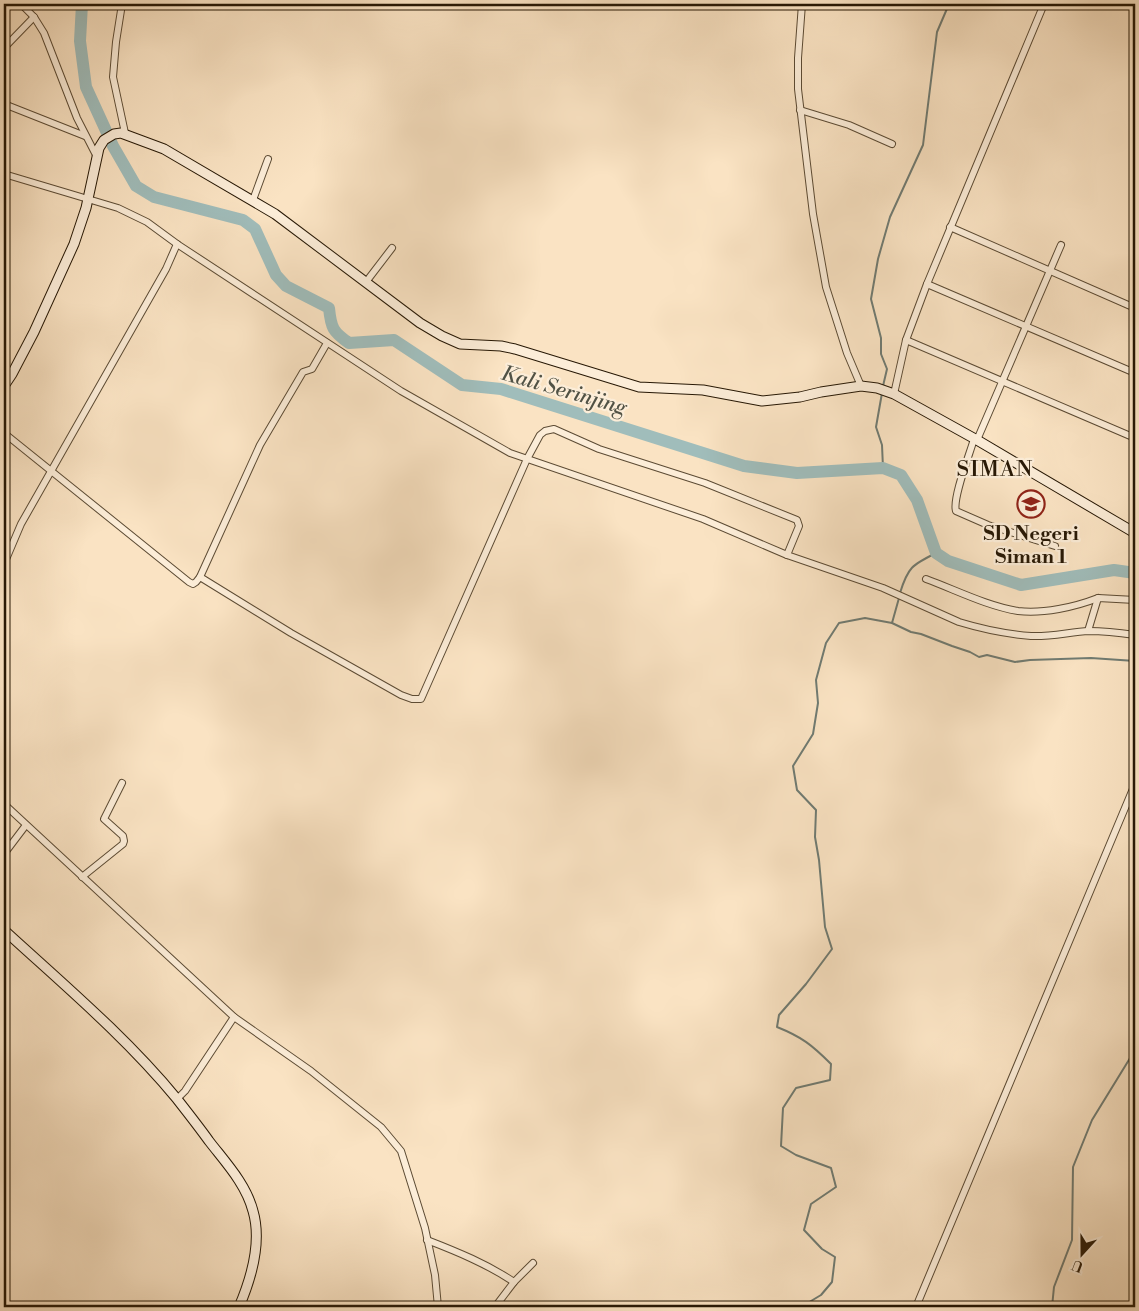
<svg xmlns="http://www.w3.org/2000/svg" width="1139" height="1311" font-family="'Libre Bodoni',serif">
<rect width="100%" height="100%" fill="#fae3c3"/>
<filter id="stains"><feTurbulence type="fractalNoise" baseFrequency=".004" numOctaves="4"/><feColorMatrix values="0 0 0 0 .2 0 0 0 0 .09 0 0 0 0 .02 0 0 0 .5 -.17"/></filter>
<radialGradient id="worn" r=".72"><stop offset=".6" stop-color="#630" stop-opacity="0"/><stop offset="1" stop-color="#630" stop-opacity=".3"/></radialGradient>
<g fill="none" stroke-linecap="round" stroke-linejoin="round">
<g stroke="#707b72" stroke-width="2">
<polyline points="883,386 887,369 881,354 881,338 871,299 878,259 890,217 923,145 937,32 949,4"/>
<polyline points="882,393 876,427 882,445 883,468"/>
<path d="M900,593C908,567 912,565 936,553"/>
<polyline points="892,623 911,632 921,634 952,646 970,652 979,657 987,655 1015,662 1030,660 1091,658 1135,661"/>
<path d="M801,1307L821,1295L832,1282L835,1257L822,1249L804,1230L811,1204L836,1187L831,1168L796,1155L781,1146L783,1108L796,1088L830,1080L831,1064C812,1045 802,1037 777,1027L779,1015L806,984L832,949L825,927L819,860L815,837L816,810L797,790L793,766L813,734L818,703L816,680L826,643L839,623L865,618L892,623L899,598"/>
<polyline points="1052,1307 1054,1287 1072,1240 1073,1167 1092,1120 1135,1050"/>
</g>
<path stroke="#a0bdbb" stroke-width="12" d="M82,4L80,41L86,87L113,146L136,186L154,197L243,220L255,229L276,275L286,286L329,308C331,328 333,332 349,343L394,340L462,385L501,389L744,466L797,473L883,468L901,475L917,500L936,553L948,561L1021,585L1114,570L1135,573"/>
<g stroke="#5c4b34" stroke-width="8">
<g id="street">
<polyline points="21,4 34,17 44,33 77,118 97,157"/>
<polyline points="122,4 116,42 113,77 125,133"/>
<polyline points="802,4 798,58 798,89 813,214 826,287 847,353 861,386"/>
<polyline points="4,48 34,17"/>
<polyline points="4,104 85,136"/>
<polyline points="800,110 849,125 892,144"/>
<path d="M4,174L118,208L147,222L177,244L401,391L510,453L703,519L787,555L883,588L959,622C982,629 1006,634 1031,636C1050,637 1070,632 1089,631C1104,631 1121,633 1135,635"/>
<polyline points="253,200 268,159"/>
<polyline points="950,227 1135,308"/>
<polyline points="366,282 392,248"/>
<polyline points="927,284 1135,373"/>
<polyline points="906,340 1135,438"/>
<polyline points="894,394 906,340 927,284 1044,4"/>
<polyline points="4,433 189,582 193,584 196,582 200,577 260,445 303,372 312,369 327,343"/>
<path d="M974,439C970,453 952,499 956,511L988,525L1055,546"/>
<polyline points="977,440 1061,245"/>
<polyline points="4,564 21,524 166,269 177,244"/>
<polyline points="200,577 291,633 401,695 412,699 421,699 527,459 540,435 545,431 554,429 599,449 705,483 797,520 799,526 787,555"/>
<path d="M926,579C956,590 987,606 1018,611C1043,614 1075,607 1098,598"/>
<polyline points="1088,631 1098,598 1135,600"/>
<polyline points="4,804 234,1017 311,1071 381,1127 401,1151 425,1228 435,1275 438,1307"/>
<polyline points="4,854 26,825"/>
<polyline points="82,877 123,844 124,841 123,836 104,819 122,783"/>
<polyline points="177,1099 185,1091 234,1017"/>
<path d="M427,1240C458,1252 487,1264 514,1282"/>
<polyline points="4,1303 11,1307"/>
<polyline points="495,1307 514,1282 533,1263"/>
<polyline points="916,1307 1135,784"/>
</g>
</g>
<g stroke="#271805" stroke-width="11">
<g id="secondary">
<polyline points="4,386 12,374 34,332 74,244 86,208 99,148 104,140 114,134 121,133 164,149 275,214 420,323 442,336 460,344 501,346 515,349 639,387 703,390 762,401 800,397 821,392 861,386 877,388 894,394 977,440 1135,533"/>
<path d="M4,930C63,984 126,1037 177,1099C188,1113 199,1127 209,1141C226,1163 246,1184 253,1211C262,1242 251,1279 239,1307"/>
</g>
</g>
<use href="#street" stroke="#fcedd8" stroke-width="6"/>
<use href="#secondary" stroke="#fcedd8" stroke-width="9"/>
</g>
<defs>
<g id="school-ring" transform="scale(1.4375)"><circle r="9.5" fill="#fcedd8" stroke="#8f2418" stroke-width="1.5"/><path d="M0-5L7-2L0 1L-7-2ZM-4 1L0 2.5L4 1V4Q0 6-4 4Z" fill="#8f2418"/></g>
</defs>
<g fill-rule="evenodd">
<use href="#school-ring" x="1031" y="504"/>
</g>
<g text-anchor="middle" stroke-width="4.5" stroke-linejoin="round" paint-order="stroke">
<g font-size="20" font-weight="bold" fill="#271805" stroke="#fcedd8">
<text x="1031" y="540">SD Negeri<tspan x="1031" dy="23">Siman 1</tspan></text>
</g>
<g font-size="21" font-style="italic" fill="#515245" stroke="#fcedd8">
<text transform="translate(564 390) rotate(16)" y="7">Kali Serinjing</text>
</g>
<g font-size="22" letter-spacing="1" fill="#271805" stroke="#fcedd8">
<text x="995" y="476">SIMAN</text>
</g>
</g>
<rect width="1139" height="1311" fill="none" stroke="#fae3c3" stroke-width="20"/>
<rect x="5" y="5" width="1129" height="1301" fill="none" stroke="#271805" stroke-width="2.5"/>
<rect x="10" y="10" width="1119" height="1291" fill="none" stroke="#271805"/>
<g transform="translate(1082 1254) rotate(201)" stroke="#fcedd8" stroke-width="4" paint-order="stroke">
<path d="M0-4L9 19L0 12L-9 19Z" fill="#271805"/>
<text y="-8" font-size="14" font-weight="bold" text-anchor="middle" fill="#271805">U</text>
</g>
<rect width="100%" height="100%" filter="url(#stains)"/>
<rect width="100%" height="100%" fill="url(#worn)"/>
</svg>
